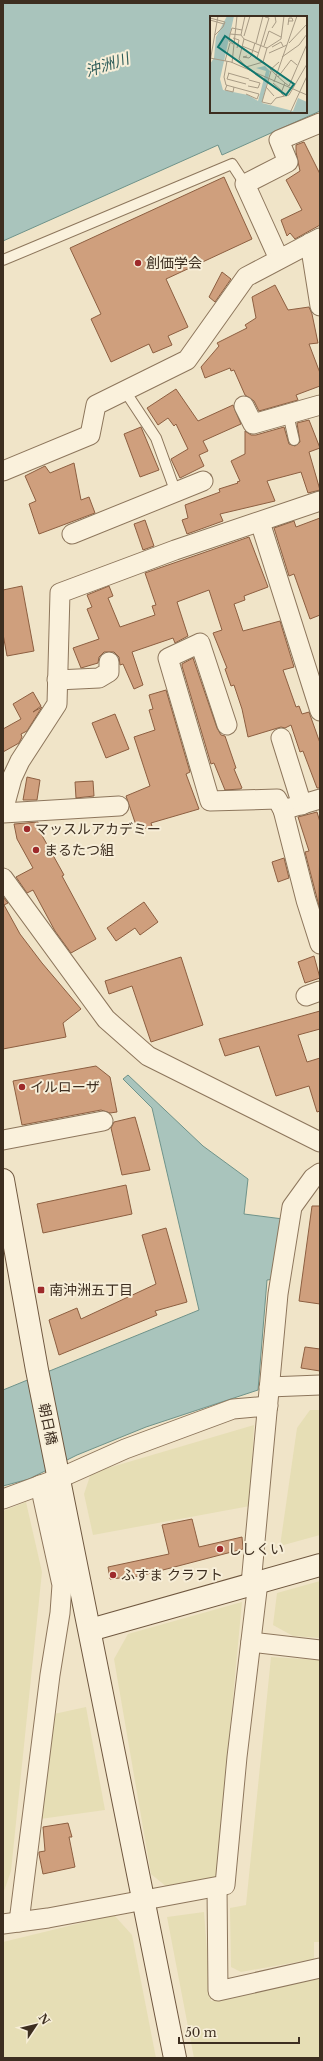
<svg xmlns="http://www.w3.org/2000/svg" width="323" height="2061" font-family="'Libre Baskerville','Noto Sans JP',serif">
<rect width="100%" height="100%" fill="#f0e4c8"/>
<g fill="#e6deb5">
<polygon points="310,1410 320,1410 320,1535 280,1546 297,1428"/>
<polygon points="254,1425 250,1506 93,1535 84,1494 91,1473"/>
<polygon points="26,1502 42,1572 11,1871 3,1894 3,1511"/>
<polygon points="320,1581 320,1638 293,1636 273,1625 277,1593"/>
<polygon points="242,1602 216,1879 167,1887 151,1874 114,1659 128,1634"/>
<polygon points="271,1657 320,1660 320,1942 314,1942 314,1959 241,1972 231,1967 230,1908 246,1905"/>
<polygon points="86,1707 105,1810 40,1819 54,1714"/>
<polygon points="204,1912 211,2001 320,1978 320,2058 194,2058 167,1917"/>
<polygon points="114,1915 132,1935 156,2058 3,2058 3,1942"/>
</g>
<g fill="#a9c4bc" stroke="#6f938a" fill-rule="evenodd">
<path d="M3,3H320V111L222,155L218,145L3,241ZM211,17H306V112H211Z"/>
<polygon points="128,1075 203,1146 248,1179 244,1214 283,1219 276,1279 267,1280 258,1390 146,1427 77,1455 29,1479 3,1486 3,1390 199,1310 152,1108 123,1079"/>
</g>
<g fill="#cf9f7d" stroke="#8d5f41">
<polygon points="304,142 320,174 320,225 295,239 290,233 287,236 281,220 302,210 286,180 300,171 296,152 296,145"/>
<polygon points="224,177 252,239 166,279 188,327 168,336 172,345 153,353 149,344 111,362 91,319 101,314 70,248"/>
<polygon points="222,272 231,279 215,302 209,297"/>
<polygon points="275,285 288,310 309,307 312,314 318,343 309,344 320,373 320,386 296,395 298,400 259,411 254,401 245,395 234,370 231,371 230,368 205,378 201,367 219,346 217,343 247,328 245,325 256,318 252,297"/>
<polygon points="176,389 198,421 233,405 241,424 203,441 208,451 199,455 204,466 180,478 171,459 188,449 176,424 174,426 168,418 158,425 147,408"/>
<polygon points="309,420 320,448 309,452 320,490 308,493 301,472 267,481 275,501 220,514 223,521 187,534 182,520 188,518 185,505 220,492 219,489 238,483 237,482 240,481 231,461 245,454 245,431 251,435 256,435 284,427 289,444 295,446 300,442 297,423"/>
<polygon points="141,427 159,470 140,477 124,434"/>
<polygon points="74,463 81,500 89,497 95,513 39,534 29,504 36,501 25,476 45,466 50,473"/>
<polygon points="320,518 320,615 310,619 294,574 289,576 274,528 294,521 296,527"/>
<polygon points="145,520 154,546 143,550 134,524"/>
<polygon points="249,537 268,587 244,596 245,600 234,604 243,631 280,621 294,667 283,670 296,707 299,706 302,714 309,712 320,743 320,788 317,788 303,751 300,752 291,725 285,728 281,727 248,737 242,709 234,685 231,686 225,669 227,668 213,633 222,630 209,590 177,602 188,636 175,643 173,638 132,652 143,685 134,689 123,664 120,665 119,657 114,652 104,652 99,657 98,663 81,668 73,648 99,639 87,609 92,607 87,595 109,586 113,596 108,598 120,627 155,615 152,606 156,605 145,573"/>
<polygon points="22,586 34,651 7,656 3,634 3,590"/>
<polygon points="193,658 217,728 221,735 225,736 236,768 234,769 242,788 240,789 225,790 214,763 211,764 182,666 182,664"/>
<polygon points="166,690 190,772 186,774 199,809 151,823 152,826 138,831 126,796 150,786 134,737 155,730 149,710 153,709 149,695"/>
<polygon points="33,692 41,706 33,712 42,707 27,731 21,734 22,737 19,743 3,752 3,729 21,719 13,704"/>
<polygon points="115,714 129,749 106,758 92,723"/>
<polygon points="27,777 40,780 37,800 23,800"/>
<polygon points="93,781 94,796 76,798 75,782"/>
<polygon points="317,812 320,822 319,906 305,852 309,851 298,817"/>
<polygon points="38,822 39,830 64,875 62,876 96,939 71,953 55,931 33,890 27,893 16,877 33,868 17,839 14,824"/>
<polygon points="284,858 289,878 278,882 272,862"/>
<polygon points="3,897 8,903 4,905 20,934 42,963 81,1009 63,1023 66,1037 3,1049"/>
<polygon points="144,902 158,922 140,935 135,928 116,941 107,928"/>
<polygon points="314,956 320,978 305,983 298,962"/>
<polygon points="181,957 203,1025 151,1042 132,986 109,994 105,981"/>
<polygon points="320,1011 320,1029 298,1035 307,1062 320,1058 320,1111 317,1112 309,1086 276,1096 259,1046 225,1056 219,1039"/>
<polygon points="96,1066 110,1077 117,1112 110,1113 101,1110 22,1125 13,1081"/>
<polygon points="135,1117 150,1170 122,1175 111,1128 114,1122"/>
<polygon points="126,1185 132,1214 43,1233 37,1204"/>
<polygon points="312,1206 320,1206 320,1304 299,1301"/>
<polygon points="166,1228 187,1302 155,1311 157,1315 59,1355 49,1320 77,1308 81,1319 156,1284 142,1235"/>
<polygon points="305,1347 320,1349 320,1371 301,1368"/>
<polygon points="192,1519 199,1547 242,1537 243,1549 140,1576 110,1579 108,1567 169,1554 162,1525"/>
<polygon points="68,1823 72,1837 69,1837 75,1867 43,1874 39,1854 39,1852 45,1851 43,1827"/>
</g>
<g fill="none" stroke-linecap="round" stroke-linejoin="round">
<g stroke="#8d765c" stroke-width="12">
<g id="lane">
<polyline points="3,260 232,164 245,184"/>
<polyline points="125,391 156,438 176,493"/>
<polyline points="288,414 294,440"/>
</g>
</g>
<g stroke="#8d765c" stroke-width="21">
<g id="street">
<polyline points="310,243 320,306"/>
<polyline points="279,259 245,184 288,162 279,140 320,123"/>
<polyline points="244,406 253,424 320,405"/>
<polyline points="3,471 90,435 96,405 187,360 246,277 320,238"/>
<polyline points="260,522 320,711"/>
<polyline points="72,534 203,481"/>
<polyline points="57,680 99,678 109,672 109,662"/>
<polyline points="227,725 200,643 168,658 210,801 277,799 283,810 320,799"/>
<polyline points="281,738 302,805"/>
<polyline points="283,810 306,900 320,944"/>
<polyline points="3,811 12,778 20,761 57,704 60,593 175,550 320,501"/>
<polyline points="3,813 119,806"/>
<polyline points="3,878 106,1019 148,1056 320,1142"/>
<polyline points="306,996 320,991"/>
<polyline points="3,1140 103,1121"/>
<polyline points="269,1387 320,1385"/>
<polyline points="3,1499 60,1478 125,1449 233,1409 268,1406"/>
<polyline points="251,1584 278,1294 292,1207 313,1178 320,1173"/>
<polyline points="251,1642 320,1650"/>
<polyline points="217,1887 218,1991 320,1968"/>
<polyline points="19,1922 50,1675 60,1613 62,1585 40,1485"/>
<polyline points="3,1924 48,1918 225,1885 237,1757 258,1582"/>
</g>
</g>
<g stroke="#6f573f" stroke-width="24">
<g id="secondary">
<polyline points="3,1180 37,1370 175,2058"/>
<polyline points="90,1630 320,1565"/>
</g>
</g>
<use href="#lane" stroke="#faf1dc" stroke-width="10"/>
<use href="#street" stroke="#faf1dc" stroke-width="19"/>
<use href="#secondary" stroke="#faf1dc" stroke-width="22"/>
</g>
<g fill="#9e2a2b" stroke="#f7eed8" stroke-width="1.5">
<circle cx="138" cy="263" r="4"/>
<circle cx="27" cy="829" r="4"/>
<circle cx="36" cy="850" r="4"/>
<circle cx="22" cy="1087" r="4"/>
<rect x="37" y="1286" width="8" height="8" rx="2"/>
<circle cx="220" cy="1549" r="4"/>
<circle cx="113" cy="1575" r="4"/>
</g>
<g text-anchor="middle" stroke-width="4" stroke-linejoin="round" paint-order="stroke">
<g font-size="14" fill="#3d2e20" stroke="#f7eed8" text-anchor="start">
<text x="146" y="268">創価学会</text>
<text x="35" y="834">マッスルアカデミー</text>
<text x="44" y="855">まるたつ組</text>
<text x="30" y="1092">イルローザ</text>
<text x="49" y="1295">南沖洲五丁目</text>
<text x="228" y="1554">ししくい</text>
<text x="121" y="1580">ふすま クラフト</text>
</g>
<g font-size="14" fill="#3d2e20" stroke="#f7eed8">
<text transform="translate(48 1424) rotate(78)" y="5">朝日橋</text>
</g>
<g font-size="15" font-style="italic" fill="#2f5d5a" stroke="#f7eed8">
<text transform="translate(107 65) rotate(-18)" y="5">沖洲川</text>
</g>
</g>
<g transform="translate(210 16)">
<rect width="97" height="97" fill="#f0e4c8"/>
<path d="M17,0H24L10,63L13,74L38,79L48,85L56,55L46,52L55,50L60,55L52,87L83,95L88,82L97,86V97H0V48L4,42L6,21Z" fill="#a9c4bc"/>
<path fill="none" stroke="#a9c4bc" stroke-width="2" d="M41,82L52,97"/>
<path fill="none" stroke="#a89b85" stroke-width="1" d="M0,2L15,6L13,11L5,19M0,4L14,8M78,9L79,2H82L83,5H78M62,12L66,6L65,0M32,14L35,0M20,18L31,19L32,14L22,12L20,18L19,25L23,28M31,19L34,23L57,32M34,20L40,0M23,22L29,24L27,32M34,23L29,43L36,51L53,46L57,32L71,23L74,0M46,27L53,0M79,27L97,8M32,30L49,37M54,30L59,15L71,21M62,31L71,26L73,30M59,37L77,29M37,40L33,41L39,42L41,40L45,27M72,41L89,29L97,18M0,42L21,46L97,79M47,42L59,2L55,1M15,45L20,27M17,45L14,61L16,69L49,78L47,83L36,78M0,46L8,0M54,46L66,59M22,47L27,0M60,54L69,46M61,55L52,86L61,88L66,82L79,79L97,48M18,57L39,63M19,57L17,63L36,68M66,59L75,67L71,77L74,80M68,61L81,44L87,49M64,66L87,0M63,67L72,75M75,67L79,70L97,28M17,69L15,74L23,76L24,71M38,70L48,72L50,67L39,64M56,71L64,80M80,97L97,60"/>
<path fill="#0f766e" fill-opacity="0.15" stroke="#0f766e" stroke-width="2" d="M15,20L84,68L76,79L8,31Z"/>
<rect width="97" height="97" fill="none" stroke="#3d2e20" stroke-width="2"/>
</g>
<rect width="323" height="2061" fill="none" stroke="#3d2e20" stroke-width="8"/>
<g transform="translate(36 2025) rotate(55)" stroke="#f7eed8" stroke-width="3" paint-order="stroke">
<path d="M0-3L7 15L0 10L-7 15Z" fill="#3d2e20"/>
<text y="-6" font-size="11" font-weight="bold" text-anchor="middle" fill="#3d2e20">N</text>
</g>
<path d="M179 2037v6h120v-6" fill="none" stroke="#3d2e20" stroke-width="2"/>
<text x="185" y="2037" font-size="12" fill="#3d2e20" stroke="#f7eed8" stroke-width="3" paint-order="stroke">50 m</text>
</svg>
